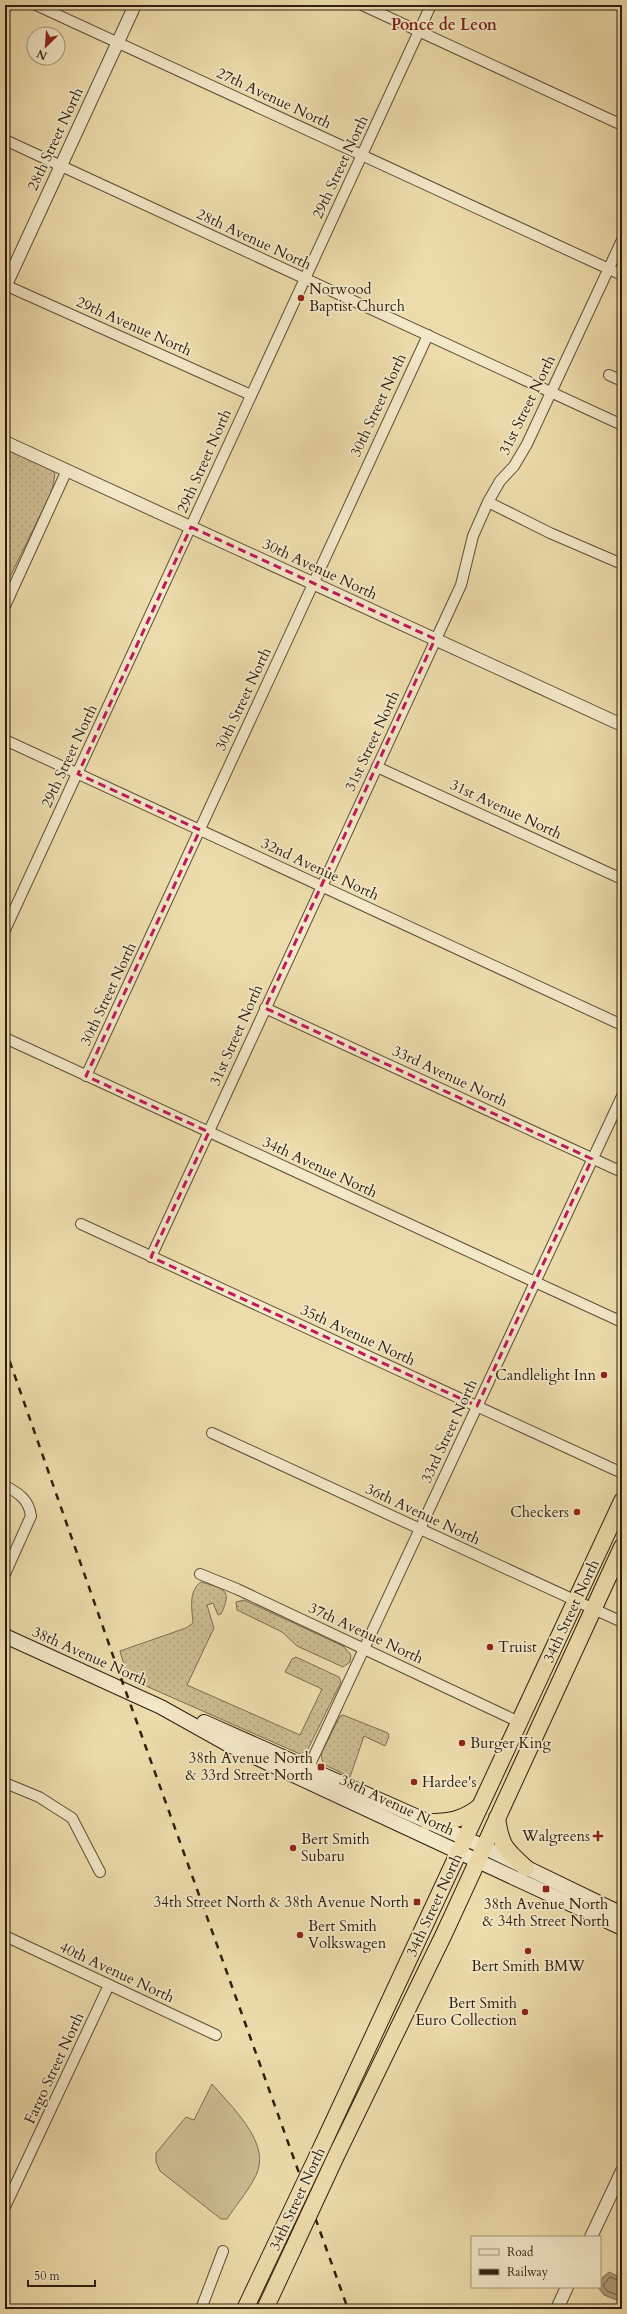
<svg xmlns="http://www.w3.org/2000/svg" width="627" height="2314" font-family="Cardo,serif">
<defs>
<pattern id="grass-dots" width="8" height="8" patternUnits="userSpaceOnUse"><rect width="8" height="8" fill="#ccbc91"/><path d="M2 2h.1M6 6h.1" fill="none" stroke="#b0a17c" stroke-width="1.8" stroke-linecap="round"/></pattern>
</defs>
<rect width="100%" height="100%" fill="#eddcab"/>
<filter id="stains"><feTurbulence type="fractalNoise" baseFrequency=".005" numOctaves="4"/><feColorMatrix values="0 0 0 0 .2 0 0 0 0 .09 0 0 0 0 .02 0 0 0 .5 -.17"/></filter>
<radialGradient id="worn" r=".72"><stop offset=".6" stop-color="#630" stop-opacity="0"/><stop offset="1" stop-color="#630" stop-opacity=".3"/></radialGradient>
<g fill="url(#grass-dots)" stroke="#7c6e50">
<polygon points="5,447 49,467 55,474 52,491 5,587"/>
<path d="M201,1582C224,1589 233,1589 221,1614L218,1615L213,1603L207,1605L214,1628L187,1685L300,1735L322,1689L285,1672L292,1659L296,1657L339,1677L341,1682L307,1751L300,1754L128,1678L120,1651L186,1628L193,1623C192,1609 188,1591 201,1582Z"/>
<polygon points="244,1600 343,1646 351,1655 350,1662 343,1667 297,1646 282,1632 237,1610 236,1602"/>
<polygon points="343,1715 388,1733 389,1737 385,1746 364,1736 350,1777 323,1764 321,1754 340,1716"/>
</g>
<path fill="#ccbc91" stroke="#7c6e50" d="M212,2084C230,2105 268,2140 258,2170C254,2184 236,2205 227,2219H221L160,2171L156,2162V2153L186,2117L194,2120Z"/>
<polygon fill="#ac9c76" stroke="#796a4d" points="609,2272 622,2278 622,2302 604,2295 598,2287 603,2277"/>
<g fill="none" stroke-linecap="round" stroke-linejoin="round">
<polyline stroke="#6c5e43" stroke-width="1" points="622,2282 610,2277 603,2285 607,2291 622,2297"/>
<g stroke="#5d4e37" stroke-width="12">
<g id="minor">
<polyline points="36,5 622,275"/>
<polyline points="362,5 622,125"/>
<polyline points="5,140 622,425"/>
<polyline points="5,285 251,395"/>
<polyline points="609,375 622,381"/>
<polyline points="488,502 550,533 622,564"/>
<polyline points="5,606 67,470"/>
<polyline points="5,740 622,1025"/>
<polyline points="377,767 622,879"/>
<polyline points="5,930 431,5"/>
<polyline points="265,1008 622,1172"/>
<polyline points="5,1038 622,1322"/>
<polyline points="86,1076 428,335"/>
<polyline points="81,1224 622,1473"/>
<polyline points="151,1257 461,585 473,536 488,502 500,481 514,466 527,444 622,240"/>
<polyline points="212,1433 622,1622"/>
<path d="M5,1486C19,1493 29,1500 31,1516L5,1574"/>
<polyline points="200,1574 237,1589 519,1722"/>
<polyline points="306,1773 622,1096"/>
<polyline points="5,1783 39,1797 72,1818 100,1872"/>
<polyline points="5,1936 216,2035"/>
<polyline points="5,2207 109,1985"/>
<polyline points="201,2309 223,2251"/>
</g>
</g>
<g stroke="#5d4e37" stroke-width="14">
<g id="tertiary">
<polyline points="5,287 135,5"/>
<polyline points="5,442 622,725"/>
<polyline points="591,2237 622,2171"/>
<polyline points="557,2309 567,2287"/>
</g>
</g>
<g stroke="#2d1f10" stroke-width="16">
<g id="secondary">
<polyline points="5,1636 161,1707 229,1745 622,1928"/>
<polyline points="204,1722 465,1838 622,1914"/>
</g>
</g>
<g stroke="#2d1f10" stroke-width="18">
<g id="trunk">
<path d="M497,1818C501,1846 505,1849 526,1868"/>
<path d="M428,1822C448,1822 463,1820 479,1807"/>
<polyline points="323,2144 622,1501"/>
<polyline points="337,2154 444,1934 622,1547"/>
<polyline points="245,2309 281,2233"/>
<polyline points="265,2309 293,2249"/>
</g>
</g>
<use href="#minor" stroke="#f3e8c8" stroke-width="10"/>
<use href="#tertiary" stroke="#f3e8c8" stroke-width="12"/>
<use href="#secondary" stroke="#f3e8c8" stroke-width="14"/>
<use href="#trunk" stroke="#eddcab" stroke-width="16"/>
<polyline stroke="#2d1f10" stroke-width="2.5" stroke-dasharray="7 7" stroke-linecap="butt" points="5,1348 117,1667 348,2309"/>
<g stroke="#2d1f10" stroke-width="18" stroke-linecap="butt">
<g id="trunk-bridge">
<polyline points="281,2233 323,2144"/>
<polyline points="293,2249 337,2154"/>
</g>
</g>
<use href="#trunk-bridge" stroke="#eddcab" stroke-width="16"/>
</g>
<path fill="none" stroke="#c2185b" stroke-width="3" stroke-dasharray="8 5" stroke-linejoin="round" d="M191,527L435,639L265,1008L592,1159L477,1406L151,1257L209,1132L86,1076L200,830L78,774Z"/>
<g fill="#8f2418" stroke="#f3e8c8" stroke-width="1.5">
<circle cx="301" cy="298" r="4"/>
<circle cx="604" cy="1375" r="4"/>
<circle cx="577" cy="1512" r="4"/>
<circle cx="490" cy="1647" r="4"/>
<circle cx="462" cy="1743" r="4"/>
<rect x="317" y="1763" width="8" height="8" rx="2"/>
<circle cx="414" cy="1782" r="4"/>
<path d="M596 1830h4v4h4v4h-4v4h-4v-4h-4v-4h4z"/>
<circle cx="293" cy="1848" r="4"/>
<rect x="542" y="1885" width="8" height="8" rx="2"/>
<rect x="413" y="1898" width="8" height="8" rx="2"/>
<circle cx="300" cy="1935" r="4"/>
<circle cx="528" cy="1951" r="4"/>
<circle cx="525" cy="2012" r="4"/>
</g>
<g text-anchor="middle" stroke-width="3.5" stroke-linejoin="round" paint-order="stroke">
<g font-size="15" fill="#2d1f10" stroke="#f3e8c8">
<text transform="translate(274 98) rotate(25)" y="5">27th Avenue North</text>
<text transform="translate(55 139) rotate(-65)" y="5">28th Street North</text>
<text transform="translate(340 167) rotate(-65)" y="5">29th Street North</text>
<text transform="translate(254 239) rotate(25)" y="5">28th Avenue North</text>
<text transform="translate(134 326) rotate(24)" y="5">29th Avenue North</text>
<text transform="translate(378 405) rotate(-65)" y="5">30th Street North</text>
<text transform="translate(527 405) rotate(-64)" y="5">31st Street North</text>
<text transform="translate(204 461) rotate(-66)" y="5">29th Street North</text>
<text transform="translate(320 569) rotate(25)" y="5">30th Avenue North</text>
<text transform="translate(243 699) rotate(-65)" y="5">30th Street North</text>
<text transform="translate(372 741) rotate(-65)" y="5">31st Street North</text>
<text transform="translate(69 756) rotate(-65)" y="5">29th Street North</text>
<text transform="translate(506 809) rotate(25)" y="5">31st Avenue North</text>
<text transform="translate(320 869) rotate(25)" y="5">32nd Avenue North</text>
<text transform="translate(108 994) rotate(-65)" y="5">30th Street North</text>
<text transform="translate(236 1035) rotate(-66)" y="5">31st Street North</text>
<text transform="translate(450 1076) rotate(25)" y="5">33rd Avenue North</text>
<text transform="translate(320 1167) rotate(25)" y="5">34th Avenue North</text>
<text transform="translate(358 1335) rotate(25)" y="5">35th Avenue North</text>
<text transform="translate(449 1431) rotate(-65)" y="5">33rd Street North</text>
<text transform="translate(423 1514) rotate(25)" y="5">36th Avenue North</text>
<text transform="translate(571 1611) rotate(-65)" y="5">34th Street North</text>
<text transform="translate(366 1633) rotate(25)" y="5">37th Avenue North</text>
<text transform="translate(90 1656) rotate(24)" y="5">38th Avenue North</text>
<text transform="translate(397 1805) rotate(25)" y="5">38th Avenue North</text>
<text transform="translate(434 1905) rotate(-65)" y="5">34th Street North</text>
<text transform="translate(117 1972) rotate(25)" y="5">40th Avenue North</text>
<text transform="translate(54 2068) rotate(-65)" y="5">Fargo Street North</text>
<text transform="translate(297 2199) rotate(-65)" y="5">34th Street North</text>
</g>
<g font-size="15" fill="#2d1f10" stroke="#f3e8c8" text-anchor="start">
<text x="309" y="294">Norwood<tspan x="309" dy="17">Baptist Church</tspan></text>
<text x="596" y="1380" text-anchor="end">Candlelight Inn</text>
<text x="569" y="1517" text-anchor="end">Checkers</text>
<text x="498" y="1652">Truist</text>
<text x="470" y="1748">Burger King</text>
<text x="313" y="1763" text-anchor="end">38th Avenue North<tspan x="313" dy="17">&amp; 33rd Street North</tspan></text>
<text x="422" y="1787">Hardee's</text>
<text x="590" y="1841" text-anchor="end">Walgreens</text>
<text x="301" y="1844">Bert Smith<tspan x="301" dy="17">Subaru</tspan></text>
<text x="409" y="1907" text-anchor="end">34th Street North &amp; 38th Avenue North</text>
<text x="546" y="1909" text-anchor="middle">38th Avenue North<tspan x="546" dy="17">&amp; 34th Street North</tspan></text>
<text x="308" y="1931">Bert Smith<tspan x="308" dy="17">Volkswagen</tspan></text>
<text x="528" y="1971" text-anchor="middle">Bert Smith BMW</text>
<text x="517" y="2008" text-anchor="end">Bert Smith<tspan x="517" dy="17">Euro Collection</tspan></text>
</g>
<g font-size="16" font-weight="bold" fill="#7a1f14" stroke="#f3e8c8">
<text x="444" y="30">Ponce de Leon</text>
</g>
</g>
<rect width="627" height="2314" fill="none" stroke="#eddcab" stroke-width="20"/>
<rect x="6" y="6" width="615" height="2302" fill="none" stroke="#2d1f10" stroke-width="2"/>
<rect x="10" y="10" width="607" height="2294" fill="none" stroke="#2d1f10"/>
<rect x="471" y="2236" width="130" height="52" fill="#f3e8c8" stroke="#a4987e"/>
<rect x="479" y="2249" width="20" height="6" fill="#f3e8c8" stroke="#a4987e"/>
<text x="507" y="2256" font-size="12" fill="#2d1f10">Road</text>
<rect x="479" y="2269" width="20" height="6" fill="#2d1f10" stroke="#a4987e"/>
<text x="507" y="2276" font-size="12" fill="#2d1f10">Railway</text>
<g transform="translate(46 46) rotate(205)"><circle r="19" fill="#f3e8c8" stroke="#a4987e"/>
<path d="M0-3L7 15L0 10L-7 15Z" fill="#8f2418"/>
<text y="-6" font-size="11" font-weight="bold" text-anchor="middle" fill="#2d1f10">N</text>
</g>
<path d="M28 2280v6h67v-6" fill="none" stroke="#2d1f10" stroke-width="2"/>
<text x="34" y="2280" font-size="12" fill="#2d1f10" stroke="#f3e8c8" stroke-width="3" paint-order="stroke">50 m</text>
<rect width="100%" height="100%" filter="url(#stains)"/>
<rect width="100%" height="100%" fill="url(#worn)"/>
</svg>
